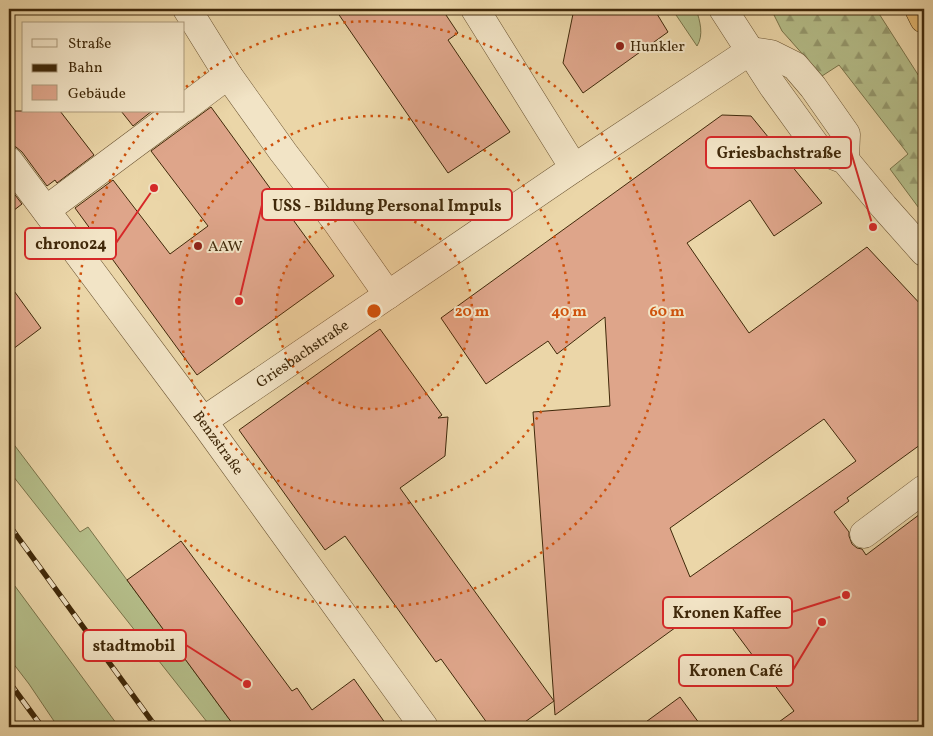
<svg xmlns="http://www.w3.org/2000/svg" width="933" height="736" font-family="Vollkorn,serif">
<defs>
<pattern id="forest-firs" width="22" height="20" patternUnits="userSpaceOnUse" patternTransform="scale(1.25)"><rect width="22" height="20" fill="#b5be8a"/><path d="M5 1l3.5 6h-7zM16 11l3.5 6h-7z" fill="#959a6f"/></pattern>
</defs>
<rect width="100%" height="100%" fill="#ebd6a8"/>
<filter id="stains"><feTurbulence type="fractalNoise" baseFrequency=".004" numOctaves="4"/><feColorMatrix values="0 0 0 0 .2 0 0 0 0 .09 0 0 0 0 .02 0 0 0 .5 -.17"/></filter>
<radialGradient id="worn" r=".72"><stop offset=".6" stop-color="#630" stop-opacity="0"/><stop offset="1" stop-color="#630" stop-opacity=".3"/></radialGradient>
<g fill="#b5be8a" stroke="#7a744a">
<path d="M672,9H696C700,21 704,35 697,46Z"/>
<polygon points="9,438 80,532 88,527 235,727 211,727 9,471"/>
<polygon points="9,578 119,727 58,727 29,684 9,658"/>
</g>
<polygon fill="url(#forest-firs)" stroke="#7a744a" points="771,9 876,9 924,84 924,215 890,169 908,154 839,65 822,76 782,31"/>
<g fill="#dea58a" stroke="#40290a" fill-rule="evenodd">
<polygon points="335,9 442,9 458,33 448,40 510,132 448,173"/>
<polygon points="574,9 654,9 668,32 583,93 563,63"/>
<polygon points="211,107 334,276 197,375 75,208 113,180 170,254 208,226 151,151"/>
<polygon points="9,111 60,111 94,155 57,183 55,180 47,186 22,152 16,147 9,146"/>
<polygon points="121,111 152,111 133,126"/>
<path d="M722,115L751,116L822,203L774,236L750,200L687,243L749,333L867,247L924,308V442L847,498L849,501L834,512L849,532V536L852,544L857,548L862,549L866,555L924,511V727H772L794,711L712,601L555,715L533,412L610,406L605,317L557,354L548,341L486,384L441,318ZM824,419L856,461L690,577L670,528Z"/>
<polygon points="9,187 22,204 9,214"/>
<polygon points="9,284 41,328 9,352"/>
<polygon points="380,329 442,415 438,418 448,417 445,456 400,488 554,701 518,727 490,727 441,659 436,662 345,536 325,550 239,430"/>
<polygon points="181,541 292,691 297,688 312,710 354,679 388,727 235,727 127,580"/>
<polygon points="680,697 702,727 639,727"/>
</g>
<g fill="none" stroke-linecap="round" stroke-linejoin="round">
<g stroke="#6b5432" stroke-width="29">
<g id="minor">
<polyline points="187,9 228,75 283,152 336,221 388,295"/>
<polyline points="475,9 574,168"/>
<polyline points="723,9 772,85 819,150 845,160 884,207 924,252"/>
<polyline points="750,51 771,54 795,66 813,87 846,134 845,160"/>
<polyline points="184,108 228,75"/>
<path id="s1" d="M9,161L203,421L424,727"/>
<polyline points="46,210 179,111"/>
<path id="s2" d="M203,421L574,168L750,51"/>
<polyline points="864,534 924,489"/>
</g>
</g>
<g stroke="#40290a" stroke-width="29">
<polyline id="highway" points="919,9 924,19"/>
</g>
<use href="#minor" stroke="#f2e4c6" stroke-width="28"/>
<use href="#highway" stroke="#e6bb74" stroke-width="28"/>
<g stroke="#40290a" stroke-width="5.5">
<g id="rail">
<polyline points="9,525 156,727"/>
<polyline points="9,682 42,727"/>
<polyline points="9,716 16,727"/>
</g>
</g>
<use href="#rail" stroke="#f2e4c6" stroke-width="4" stroke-dasharray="11" stroke-linecap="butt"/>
</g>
<circle cx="374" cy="311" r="98" fill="#cf520c" fill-opacity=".12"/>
<g fill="none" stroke="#cf520c" stroke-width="2.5" stroke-dasharray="2.5 5">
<circle cx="374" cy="311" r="98"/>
<circle cx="374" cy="311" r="195"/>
<path d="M186 87A293 293 0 1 1 158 113"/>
</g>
<g fill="#8f2418" stroke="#f2e4c6" stroke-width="2">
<circle cx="620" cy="46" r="5"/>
<circle cx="198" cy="246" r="5"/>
</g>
<g text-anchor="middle" stroke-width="4" stroke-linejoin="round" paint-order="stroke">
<g font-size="15" fill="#40290a" stroke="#f2e4c6" text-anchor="start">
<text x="630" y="51">Hunkler</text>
<text x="208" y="251">AAW</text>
</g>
<g font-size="15" fill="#40290a" stroke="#f2e4c6">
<text dy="5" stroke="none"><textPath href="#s2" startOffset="120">Griesbachstraße</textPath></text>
<text dy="5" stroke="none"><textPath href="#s1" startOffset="351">Benzstraße</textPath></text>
</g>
</g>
<circle cx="374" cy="311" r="8" fill="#cf520c" stroke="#f2e4c6" stroke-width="2.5"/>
<g font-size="15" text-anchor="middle" font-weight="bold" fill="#cf520c" stroke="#f2e4c6" stroke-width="4" stroke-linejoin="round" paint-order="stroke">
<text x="472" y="316">20 m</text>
<text x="569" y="316">40 m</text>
<text x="667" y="316">60 m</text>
</g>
<path fill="none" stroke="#d62828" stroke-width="2" d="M873 227L851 152M239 301L262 205M154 188L116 243M846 595L792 612M247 684L186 645M822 622L793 670"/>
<g fill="#d62828" stroke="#f2e4c6" stroke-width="2">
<circle cx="873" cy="227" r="5"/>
<circle cx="239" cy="301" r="5"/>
<circle cx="154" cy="188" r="5"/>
<circle cx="846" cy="595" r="5"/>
<circle cx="247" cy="684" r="5"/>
<circle cx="822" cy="622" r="5"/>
</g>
<g fill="#f2e4c6" stroke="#d62828" stroke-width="2">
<rect x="706" y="137" width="145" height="31" rx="5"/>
<rect x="262" y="189" width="250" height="31" rx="5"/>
<rect x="25" y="228" width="91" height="31" rx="5"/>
<rect x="663" y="597" width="129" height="31" rx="5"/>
<rect x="83" y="630" width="103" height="31" rx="5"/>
<rect x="679" y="655" width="114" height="31" rx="5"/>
</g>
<g font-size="16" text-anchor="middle" font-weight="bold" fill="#40290a">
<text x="779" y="158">Griesbachstraße</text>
<text x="387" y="211">USS - Bildung Personal Impuls</text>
<text x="71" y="249">chrono24</text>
<text x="727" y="618">Kronen Kaffee</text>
<text x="134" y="651">stadtmobil</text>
<text x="736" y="676">Kronen Café</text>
</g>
<rect width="933" height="736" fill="none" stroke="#ebd6a8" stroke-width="30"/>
<rect x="10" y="10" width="913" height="716" fill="none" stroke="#40290a" stroke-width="2.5"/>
<rect x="15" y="15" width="903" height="706" fill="none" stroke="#40290a"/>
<rect x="22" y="22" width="162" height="90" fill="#f2e4c6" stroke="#ab997b"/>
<rect x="32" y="39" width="25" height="8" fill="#f2e4c6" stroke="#ab997b"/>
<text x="68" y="48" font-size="15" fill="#40290a">Straße</text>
<rect x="32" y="64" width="25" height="8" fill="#40290a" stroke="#ab997b"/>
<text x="68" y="72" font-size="15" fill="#40290a">Bahn</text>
<rect x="32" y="85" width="25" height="15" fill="#dea58a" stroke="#ab997b"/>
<text x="68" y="98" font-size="15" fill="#40290a">Gebäude</text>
<rect width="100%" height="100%" filter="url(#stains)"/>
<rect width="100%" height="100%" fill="url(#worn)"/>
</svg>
